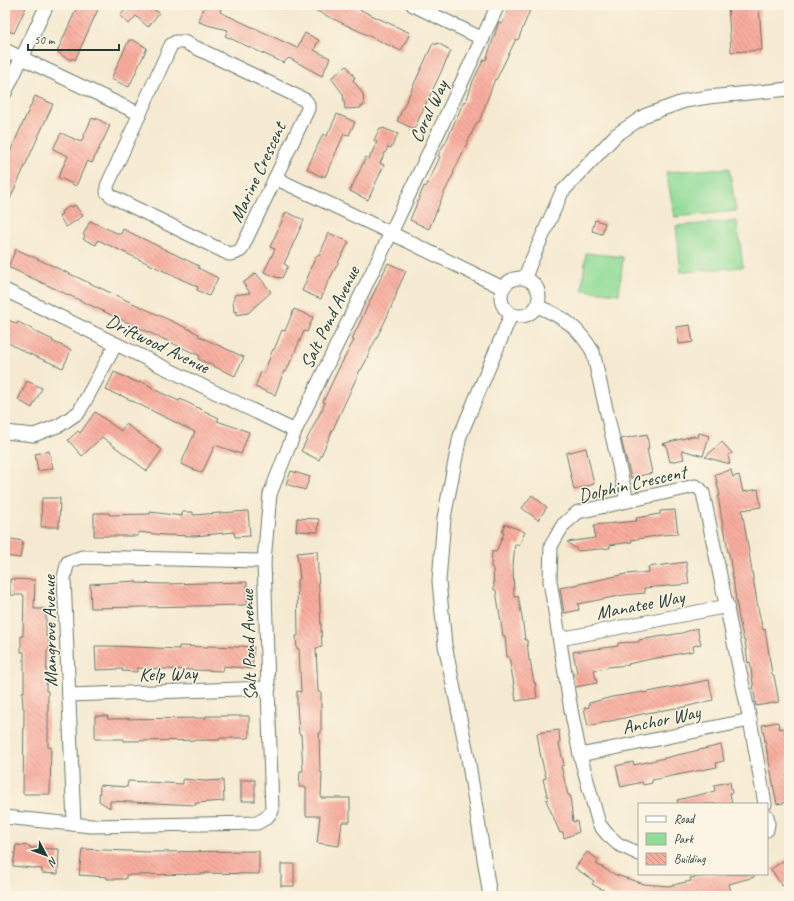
<svg xmlns="http://www.w3.org/2000/svg" width="794" height="901" font-family="Caveat,sans-serif">
<defs>
<pattern id="building-back-hatch" width="6" height="6" patternUnits="userSpaceOnUse"><rect width="6" height="6" fill="#f9ad9f"/><path d="M-1 5l2 2M0 0l6 6M5-1l2 2" fill="none" stroke="#c98e82"/></pattern>
</defs>
<rect width="100%" height="100%" fill="#fcf5e5"/>
<filter id="ink" filterUnits="userSpaceOnUse"><feTurbulence type="fractalNoise" baseFrequency=".025" numOctaves="2"/><feDisplacementMap in="SourceGraphic" scale="8" xChannelSelector="R" yChannelSelector="G"/><feConvolveMatrix kernelMatrix="1 2 1 2 8 2 1 2 1" color-interpolation-filters="sRGB"/></filter>
<filter id="wash" filterUnits="userSpaceOnUse"><feTurbulence type="fractalNoise" baseFrequency=".012" numOctaves="4" result="noise"/><feDisplacementMap in="SourceGraphic" scale="16" xChannelSelector="R" yChannelSelector="G"/><feGaussianBlur stdDeviation="0.9" result="paint"/><feColorMatrix in="noise" values="0 0 0 0 0 0 0 0 0 0 0 0 0 0 0 0 0 1.4 0 .05"/><feComposite in="paint" operator="in"/></filter>
<g filter="url(#wash)">
<rect width="100%" height="100%" fill="#f5ead1"/>
<g fill="#90db98" stroke="#588c66">
<polygon points="729,168 736,211 675,217 666,172"/>
<polygon points="737,221 743,267 681,272 676,226"/>
<polygon points="586,253 623,257 619,294 582,290"/>
</g>
<g id="blocks">
<g fill="url(#building-back-hatch)">
<polygon points="9,5 27,5 14,33 5,29 5,13"/>
<polygon points="78,5 100,5 75,60 72,58 71,60 61,55 61,54 57,52"/>
<polygon points="129,5 148,5 159,13 148,27 136,16 129,24 120,16"/>
<polygon points="205,5 222,5 220,12 297,48 305,33 319,40 314,50 330,58 322,76 289,58 288,59 287,59 284,63 247,46 225,36 228,30 211,26 199,22 199,18"/>
<polygon points="304,5 350,5 410,33 401,51"/>
<polygon points="511,5 532,5 518,40 516,39 496,80 495,79 479,122 477,122 453,173 454,173 444,193 429,229 410,220 424,186 426,187 440,157 438,156 444,144 445,144 464,101 466,102 473,81 484,59 486,60 499,22 502,24"/>
<polygon points="728,5 759,5 762,50 731,52"/>
<polygon points="129,40 133,40 147,48 129,87 111,79"/>
<polygon points="433,43 436,45 437,43 447,48 446,49 451,51 414,129 397,121"/>
<polygon points="347,66 355,78 353,80 363,94 364,106 361,106 361,108 345,109 343,94 331,78"/>
<polygon points="35,96 53,104 5,210 5,163"/>
<polygon points="337,114 355,122 349,135 344,134 325,177 322,175 322,177 307,169 323,134 327,136"/>
<polygon points="92,118 96,120 96,118 110,126 92,163 87,161 76,186 58,177 68,156 53,149 61,133 81,142"/>
<polygon points="380,128 383,129 383,128 398,134 391,148 388,147 380,163 384,165 368,200 350,191 366,157 369,159 377,142 374,140"/>
<polygon points="75,205 83,216 66,227 59,216 62,214 61,212 70,206 71,207"/>
<polygon points="286,212 304,220 284,264 288,266 282,278 279,277 279,278 264,272 275,249 270,247"/>
<polygon points="595,220 605,223 602,234 592,231"/>
<polygon points="90,221 119,234 121,234 123,229 199,266 198,268 218,278 209,296 197,290 198,287 98,240 96,245 83,239 85,236 83,235"/>
<polygon points="329,233 349,242 327,284 321,299 302,291 311,269 310,269 317,255 319,256"/>
<polygon points="16,249 178,324 199,334 198,336 244,357 235,376 198,359 200,356 8,267"/>
<polygon points="388,263 406,271 396,293 397,293 388,315 367,357 368,357 361,370 360,370 319,460 301,451 325,403 323,402 338,370 354,340 352,339"/>
<polygon points="256,273 271,292 248,313 236,315 236,311 234,312 233,300 234,300 234,295 250,293 243,283"/>
<polygon points="294,309 313,317 307,332 304,331 286,372 284,371 275,395 255,387 261,372 264,373 273,349 274,350 282,330 285,331"/>
<polygon points="5,318 17,324 18,322 32,329 32,330 53,340 52,341 71,350 63,368 25,352 5,341"/>
<polygon points="690,325 693,342 679,344 676,327"/>
<polygon points="114,372 139,383 140,381 152,387 151,388 179,401 180,399 219,418 217,421 249,432 241,454 215,445 202,473 181,464 195,432 120,395 120,396 106,390"/>
<polygon points="27,381 42,388 32,408 18,400"/>
<polygon points="95,412 121,431 126,424 162,450 147,471 102,437 82,456 68,440 78,431 80,433"/>
<polygon points="699,433 709,436 703,456 682,450 684,459 670,462 666,445 662,444 693,436 698,438"/>
<polygon points="647,434 649,449 647,449 652,473 631,478 621,439"/>
<polygon points="722,442 732,453 728,456 730,464 705,457"/>
<polygon points="586,448 594,484 574,490 566,453"/>
<polygon points="49,451 53,468 38,471 35,454"/>
<polygon points="731,470 733,477 739,475 743,492 758,489 761,507 742,510 758,608 763,630 765,629 772,674 774,676 779,702 756,706 750,662 748,663 745,641 744,641 739,619 729,553 728,553 725,532 724,532 718,496 720,496 715,474"/>
<polygon points="291,471 310,477 305,490 286,484"/>
<polygon points="532,495 547,507 538,520 522,508"/>
<polygon points="42,498 60,498 59,527 41,527"/>
<polygon points="675,510 678,534 662,535 631,540 632,542 610,545 610,548 579,551 567,542 595,538 594,525 637,521 636,518 660,514 660,511"/>
<polygon points="248,511 250,536 235,537 234,532 195,536 164,535 138,532 138,536 94,536 94,513 109,513 109,515 150,514 150,512 182,516 182,512 193,512 193,515"/>
<polygon points="297,518 319,519 318,532 296,531"/>
<polygon points="505,524 525,532 519,546 515,544 513,565 514,597 518,596 522,617 525,640 527,640 529,661 530,660 534,683 535,682 537,698 516,701 513,679 509,657 507,657 505,636 503,636 496,590 494,590 493,568 491,567 492,551 496,552 504,533 502,532"/>
<polygon points="5,538 23,541 20,558 5,556"/>
<polygon points="317,551 322,647 316,648 318,692 321,692 321,733 319,733 320,772 322,772 321,798 350,798 350,822 342,822 339,846 317,843 320,816 306,816 306,787 299,787 300,771 303,771 301,734 299,734 297,706 297,691 301,692 299,649 297,649 296,636 298,636 297,580 300,579 297,553"/>
<polygon points="686,562 689,584 644,588 645,593 624,595 578,604 579,610 564,613 560,588 626,574 649,572 648,567"/>
<polygon points="10,579 35,580 34,609 46,609 46,636 49,636 49,651 47,651 46,691 48,691 48,747 51,747 50,794 23,794 24,708 23,708 22,692 24,692 24,652 21,652 21,636 23,636 24,595 10,595"/>
<polygon points="136,581 136,583 164,584 247,582 247,605 91,608 90,584"/>
<polygon points="697,628 701,644 693,646 694,651 651,659 628,664 629,665 607,667 607,668 594,670 597,683 575,687 573,673 577,672 573,652 618,646 618,643 639,642 639,640 682,633"/>
<polygon points="95,646 112,646 179,649 179,646 208,647 208,646 239,647 239,646 254,647 252,669 224,666 223,671 137,668 137,672 122,671 123,669 96,670"/>
<polygon points="709,680 713,700 676,709 676,708 647,713 588,726 584,708 589,707 589,703 612,697 643,692 643,693"/>
<polygon points="95,716 108,716 107,719 206,718 206,716 249,716 249,738 220,738 220,740 124,741 124,739 95,739"/>
<polygon points="778,722 779,729 784,728 789,752 789,802 777,804 762,725"/>
<polygon points="559,730 560,744 559,744 564,765 561,766 568,795 570,795 573,822 577,821 579,832 564,838 563,832 560,833 546,800 548,799 543,779 546,778 540,753 537,733"/>
<polygon points="721,745 724,761 716,763 717,767 652,780 652,783 643,785 642,782 621,787 616,766 633,762 634,765"/>
<polygon points="183,779 205,781 223,780 224,801 196,803 196,805 110,801 110,808 99,801 100,785 127,787 128,781 183,784"/>
<rect x="241" y="780" width="14" height="21"/>
<polygon points="730,782 732,793 730,793 732,804 678,804 677,800 715,791 714,785"/>
<polygon points="16,845 30,846 30,848 59,849 58,874 42,873 42,869 13,866"/>
<polygon points="82,849 150,852 259,851 259,874 205,873 205,874 126,875 126,879 107,879 107,877 79,875"/>
<polygon points="587,852 599,860 596,864 616,875 644,884 668,886 691,881 690,878 717,874 754,874 754,877 729,884 731,892 718,896 614,896 592,884 594,881 575,868"/>
<polygon points="789,857 789,881 782,886 771,869"/>
<rect x="281" y="864" width="13" height="22"/>
</g>
</g>
</g>
<g filter="url(#ink)">
<use href="#blocks" fill-opacity="0" stroke="#6a7a6b" stroke-width="1"/>
<g fill="none" stroke-linecap="round" stroke-linejoin="round">
<g stroke="#6a7a6b" stroke-width="15">
<g id="minor">
<polyline points="413,5 483,39"/>
<polygon points="176,42 184,42 305,100 308,104 308,109 241,250 235,253 229,254 113,197 107,192 107,186 171,45"/>
<polyline points="5,50 140,114"/>
<polyline points="5,93 47,5"/>
<polyline points="275,178 391,233 503,288"/>
<circle cx="520" cy="297" r="19"/>
<polyline points="525,278 530,264 562,192 616,135 646,115 685,101 708,97 789,89"/>
<polyline points="5,290 295,431"/>
<path d="M537,306C564,317 578,327 593,352L627,501"/>
<polyline points="5,432 34,435 60,425 79,412 116,344"/>
<polyline points="560,639 728,606"/>
<polyline points="69,695 269,688"/>
<polyline points="580,755 750,720"/>
<polyline points="767,816 768,824 767,830"/>
<polyline points="5,817 91,826 257,823 266,818 272,811 264,561 270,494 295,431 391,233 498,5"/>
<polyline points="74,824 64,577 68,562 82,557 264,561"/>
<polyline points="639,854 618,844 607,834 599,824 580,755 571,710 550,581 551,546 563,525 578,512 695,486 699,488 703,493 750,720 765,804"/>
<polyline points="490,896 468,758 445,645 439,581 444,518 460,436 511,315"/>
</g>
</g>
<use href="#minor" stroke="#fff" stroke-width="13"/>
</g>
</g>
<g text-anchor="middle" stroke-width="3" stroke-linejoin="round" paint-order="stroke">
<g font-size="19" fill="#1f3d34" stroke="#fcf5e5">
<text transform="translate(428 111) rotate(-65)" y="7">Coral Way</text>
<text transform="translate(257 172) rotate(-65)" y="7">Marine Crescent</text>
<text transform="translate(329 317) rotate(-64)" y="7">Salt Pond Avenue</text>
<text transform="translate(158 343) rotate(26)" y="7">Driftwood Avenue</text>
<text transform="translate(632 483) rotate(-13)" y="7">Dolphin Crescent</text>
<text transform="translate(640 604) rotate(-11)" y="7">Manatee Way</text>
<text transform="translate(49 631) rotate(-91)" y="7">Mangrove Avenue</text>
<text transform="translate(248 645) rotate(-92)" y="7">Salt Pond Avenue</text>
<text transform="translate(168 673) rotate(-2)" y="7">Kelp Way</text>
<text transform="translate(661 719) rotate(-12)" y="7">Anchor Way</text>
</g>
</g>
<rect width="794" height="901" fill="none" stroke="#fcf5e5" stroke-width="20"/>
<rect x="638" y="803" width="130" height="72" fill="#fcf5e5" stroke="#a4ab9e"/>
<rect x="646" y="816" width="20" height="6" fill="#ffffff" stroke="#a4ab9e"/>
<text x="674" y="823" font-size="12" fill="#1f3d34">Road</text>
<rect x="646" y="833" width="20" height="12" fill="#90db98" stroke="#a4ab9e"/>
<text x="674" y="843" font-size="12" fill="#1f3d34">Park</text>
<rect x="646" y="853" width="20" height="12" fill="url(#building-back-hatch)" stroke="#a4ab9e"/>
<text x="674" y="863" font-size="12" fill="#1f3d34">Building</text>
<g transform="translate(46 855) rotate(131)" stroke="#fcf5e5" stroke-width="3" paint-order="stroke">
<path d="M0-3L7 15L0 10L-7 15Z" fill="#1f3d34"/>
<text y="-6" font-size="11" font-weight="bold" text-anchor="middle" fill="#1f3d34">N</text>
</g>
<path d="M28 44v6h91v-6" fill="none" stroke="#1f3d34" stroke-width="2"/>
<text x="34" y="44" font-size="12" fill="#1f3d34" stroke="#fcf5e5" stroke-width="3" paint-order="stroke">50 m</text>
</svg>
